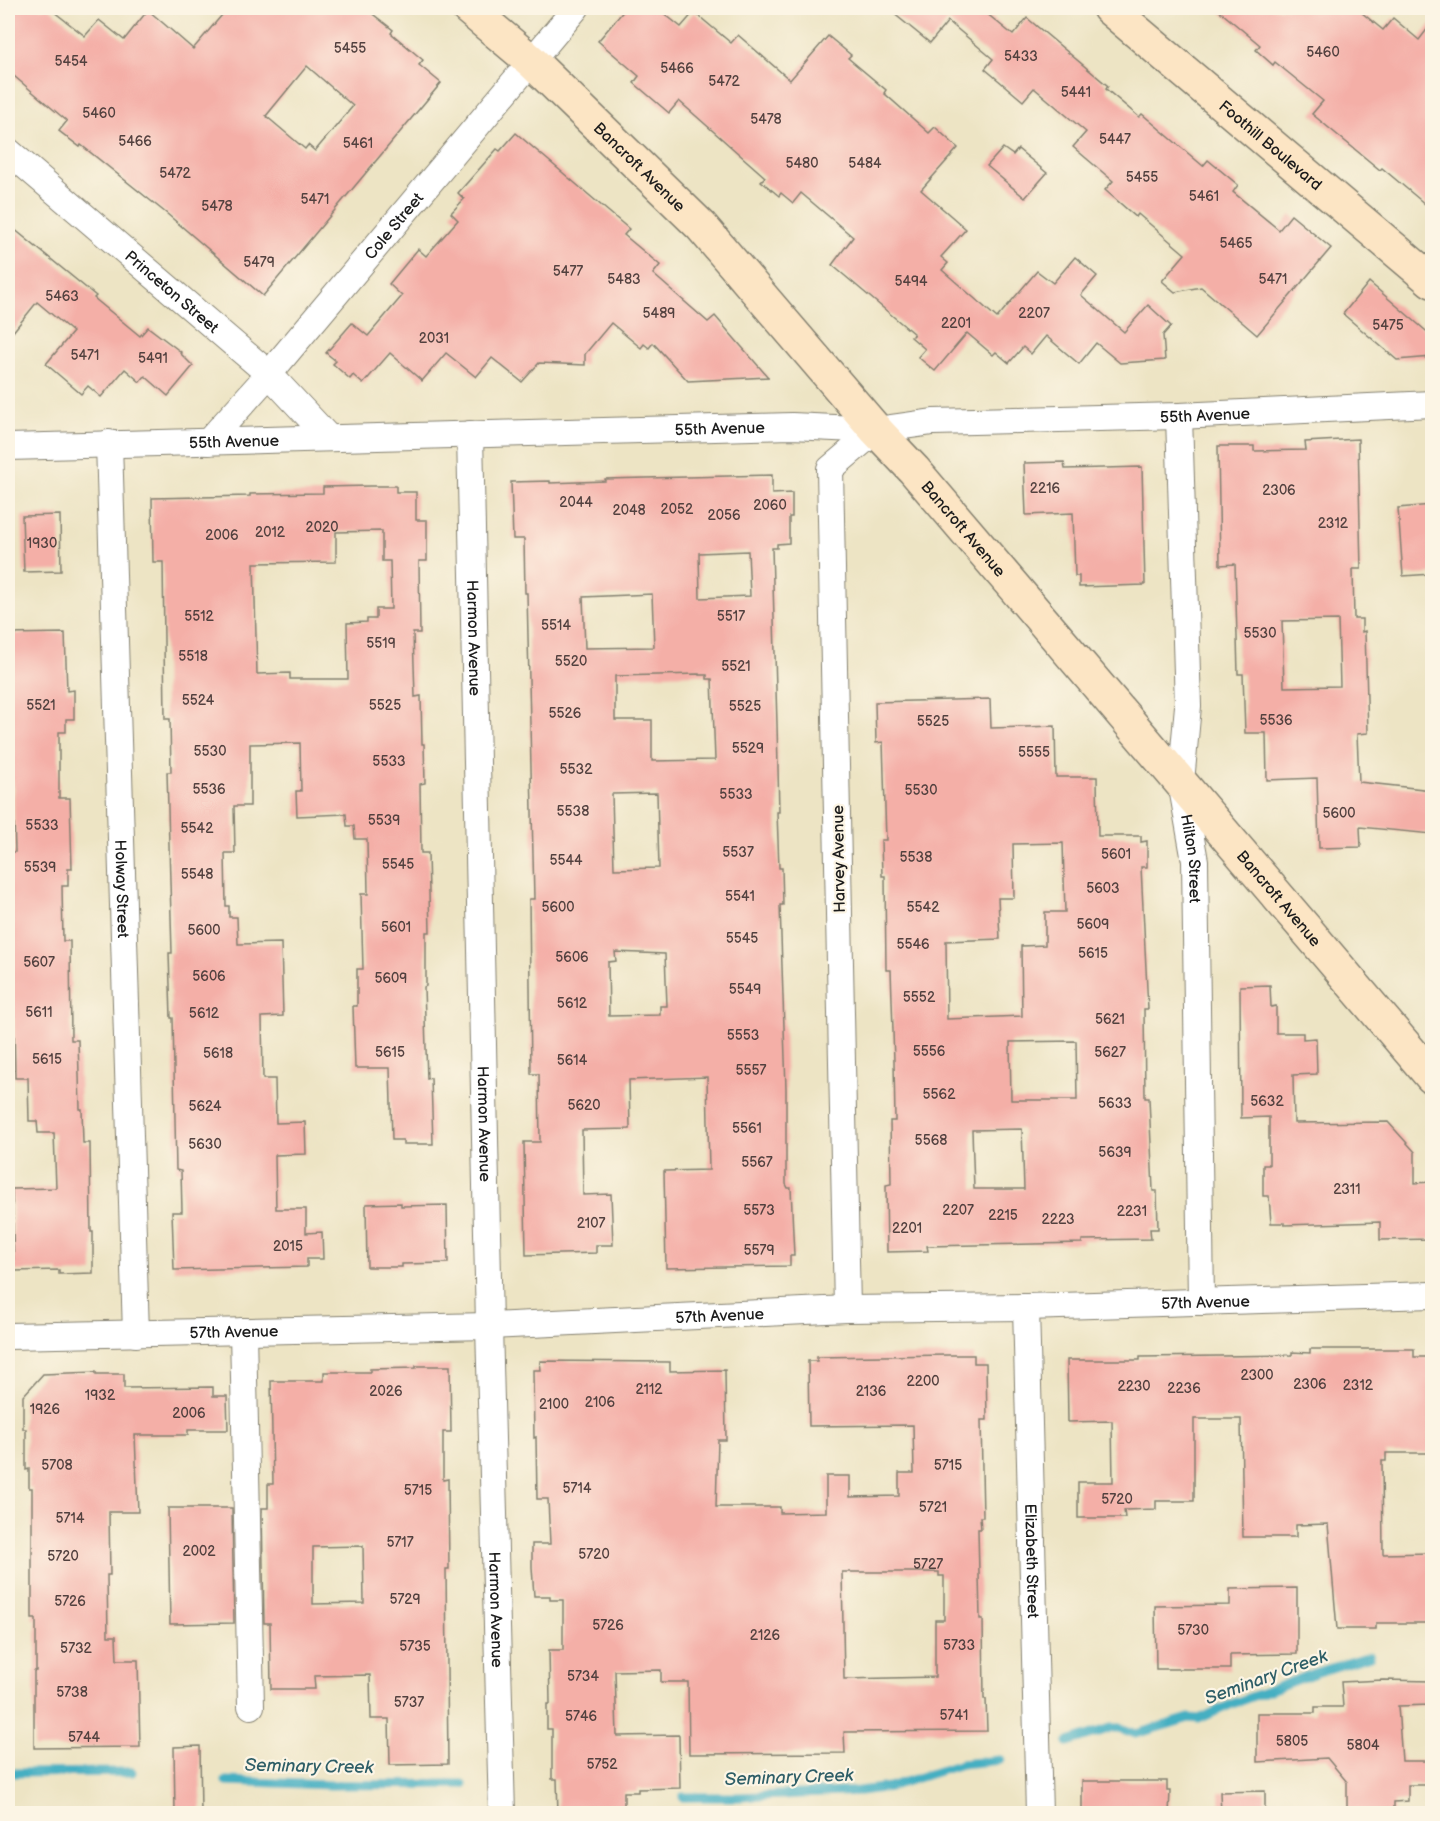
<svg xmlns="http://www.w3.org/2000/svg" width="1440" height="1821" font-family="'Balsamiq Sans',sans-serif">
<rect width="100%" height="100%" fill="#fcf5e5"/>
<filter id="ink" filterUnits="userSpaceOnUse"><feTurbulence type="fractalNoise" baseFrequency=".0167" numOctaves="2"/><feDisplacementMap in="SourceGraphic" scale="12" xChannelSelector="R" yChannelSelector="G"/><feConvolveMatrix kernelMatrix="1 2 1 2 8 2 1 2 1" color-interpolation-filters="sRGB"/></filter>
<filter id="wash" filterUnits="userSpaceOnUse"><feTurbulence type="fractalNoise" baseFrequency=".008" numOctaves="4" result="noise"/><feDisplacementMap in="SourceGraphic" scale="24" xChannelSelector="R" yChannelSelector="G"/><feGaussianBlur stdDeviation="1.35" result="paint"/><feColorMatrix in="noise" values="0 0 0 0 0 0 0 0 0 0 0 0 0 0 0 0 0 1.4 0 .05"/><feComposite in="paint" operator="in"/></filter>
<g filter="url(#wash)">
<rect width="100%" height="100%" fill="#ede4c4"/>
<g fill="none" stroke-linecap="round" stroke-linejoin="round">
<g stroke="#44afc2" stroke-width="9">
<polyline points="1068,1742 1111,1728 1120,1728 1136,1734 1189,1718 1199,1719 1232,1704 1315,1673 1370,1656"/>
<polyline points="8,1773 132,1772"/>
<polyline points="226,1781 330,1785 463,1784"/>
<polyline points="683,1797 740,1797 860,1791 889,1787 961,1764 1000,1760"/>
</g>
</g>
<g id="blocks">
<g fill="#f4afa7" fill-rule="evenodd">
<path d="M8,8H49L85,36L99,20L124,40L148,10L193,49L228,8H365L393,30L391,33L423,60L419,65L441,83L263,296L166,213L81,145L80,147L59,131L67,121L8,71ZM307,66L353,106L315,151L308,145L305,149L266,116Z"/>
<polygon points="626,8 657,8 681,27 694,12 731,43 738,35 790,80 828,36 851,55 848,58 886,90 884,93 929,133 935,127 958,148 921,190 966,229 941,257 948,263 942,270 997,318 1037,271 1053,283 1075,257 1097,276 1081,295 1124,332 1148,305 1171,326 1163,335 1165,360 1120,363 1096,343 1079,364 1046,336 1031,354 1023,347 1009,363 996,352 993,355 967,333 935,371 918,357 925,349 911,337 914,334 832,265 853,237 801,193 793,203 781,193 779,196 761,181 765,177 679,101 669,113 634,83 639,76 598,41"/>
<polygon points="887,8 980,8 1013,35 1027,18 1108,86 1106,89 1139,117 1142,114 1203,166 1208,160 1238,185 1233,192 1279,230 1291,215 1331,248 1257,335 1201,287 1175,292 1162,281 1185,254 1138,214 1136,217 1105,190 1113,181 1073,147 1086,132 1034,88 1023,101 985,69 993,59 948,21 930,43"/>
<polygon points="1216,8 1356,8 1383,30 1393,18 1419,40 1432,23 1432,210 1382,168 1380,170 1312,114 1323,101 1275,62 1273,65 1256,50 1260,45"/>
<polygon points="516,133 629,229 624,235 660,265 653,274 708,322 715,316 768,377 688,381 653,343 649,348 644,344 641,348 611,323 585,354 585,365 539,363 522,382 492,358 476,377 446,353 422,381 390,353 363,384 353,375 350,379 333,364 336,361 326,353 352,323 368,336 402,296 389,284 418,249 426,256 458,220 451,213 464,199 458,193 497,149 500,151"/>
<polygon points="1003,148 1013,155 1018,149 1047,173 1025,198 987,166"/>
<polygon points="8,224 96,296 94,298 140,336 148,327 181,352 180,353 193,366 168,396 145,376 140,382 125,369 101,397 88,386 81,394 46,364 73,332 37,302 8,338"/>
<polygon points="1369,282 1432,336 1432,357 1397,360 1343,314"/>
<path d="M1358,439L1361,569H1353L1354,619H1362V632L1365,631L1368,733L1357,734L1359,782L1432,790V834L1360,827L1361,847L1319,848L1317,778L1267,780L1266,733H1245L1243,674H1238L1235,564L1220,565L1218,446H1254V451L1306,450L1305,442ZM1338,620L1340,686L1284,687L1282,621Z"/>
<polygon points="1064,462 1065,469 1142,467 1145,585 1079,587 1079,576 1075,576 1073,513 1026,515 1024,463"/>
<path d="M772,475V494L792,493V517H789V543L777,544V548H772L777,724L779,812H777L779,868H782L783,905H780L786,1089V1184L788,1188H791L794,1256H790V1266L666,1268L664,1171L709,1170L707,1077L629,1080L630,1129L582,1130L583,1195L611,1194L613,1245H596V1253L526,1255L524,1142H540L539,1074H531L529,899H534L527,593H525L524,539H513L511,482L550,481V483L605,481V479ZM748,551L750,596L700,598L699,553ZM652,594L654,647L585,648L583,597ZM699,674V675H707V679H712L715,760L652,761V720H615V676ZM657,793L659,868L614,869L612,794ZM615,952L665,954L667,1006H660V1015L609,1016L608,962L616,961Z"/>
<path d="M370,486H396V492H416V520H427V561H419L420,633H413L415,697L421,696L422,744H424L425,783L420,784L421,853H428L430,932H426V986L424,987L427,1079L431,1078L433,1144H403V1140H392L390,1068H355L353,1006H357V969H363L361,894H368L367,839H355L354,826H347L346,814L297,816L296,791H301L300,743L250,744V806H234L235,853H225L226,906H229V917H237L238,944L281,943L283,1016L262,1017L263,1079H275L276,1123L305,1122L306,1154L275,1155L276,1209H306V1233L322,1232L323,1259H307V1267L174,1270L172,1212H182L181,1171L176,1170L173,1018H171L169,953H172L167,772H171L170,719H165L163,562H153L152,498L250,496V494L323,493V487ZM382,531V561H390L391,609H376V619H367V622L347,623L348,679H290V673L257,674L254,563L336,562V532Z"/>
<polygon points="1432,505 1432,574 1403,576 1398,508"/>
<polygon points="60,515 61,571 24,572 22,516"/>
<polygon points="65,633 67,691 74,690 74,719 66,719 66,732 59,732 59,798 70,798 72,869 68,869 68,886 62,886 63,941 70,941 71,1040 78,1040 80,1109 82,1109 83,1143 90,1143 91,1232 93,1232 93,1273 59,1274 59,1270 14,1271 12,1189 56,1188 54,1133 38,1133 37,1121 29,1121 28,1078 15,1078 14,1018 8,1018 8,864 10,864 10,852 15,852 13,780 8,781 8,634"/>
<path d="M990,699L991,728L1055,726L1056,777H1097L1098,836H1141V842L1147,841V867H1141L1148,1009H1144L1145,1098H1149L1153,1191H1157L1158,1229H1150L1151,1239L1082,1240V1243L927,1246L928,1251L887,1252L886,1185L891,1184L890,1121H895L894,1061L891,970H886L885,876H882L881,840H886L883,742L876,743L875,702ZM1063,843L1065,912H1045V945L1021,946L1022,1016L947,1019L946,941L1000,939L998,898H1014L1013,844ZM1076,1041L1077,1100H1011L1010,1042ZM1022,1129L1024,1189H974L972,1130Z"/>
<polygon points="1270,985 1271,1007 1276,1006 1276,1033 1303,1033 1303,1039 1316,1038 1317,1074 1293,1075 1294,1123 1388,1122 1415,1152 1415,1183 1432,1182 1432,1239 1380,1240 1380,1222 1284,1225 1284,1223 1271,1223 1269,1196 1263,1196 1263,1165 1269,1165 1269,1117 1241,1118 1240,986"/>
<polygon points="401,1203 401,1206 447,1205 448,1263 402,1264 402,1267 367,1267 366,1204"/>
<polygon points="1310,1349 1414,1349 1414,1357 1428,1357 1429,1367 1432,1367 1432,1453 1386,1453 1386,1461 1382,1461 1383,1554 1432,1553 1432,1623 1376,1623 1376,1629 1337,1629 1328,1524 1296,1525 1296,1537 1243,1537 1241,1419 1194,1419 1194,1501 1156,1501 1156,1509 1124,1510 1125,1518 1078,1518 1078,1482 1113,1482 1112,1421 1068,1422 1067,1360 1140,1360 1140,1357 1292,1355 1292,1352 1310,1353"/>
<path d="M948,1355H974V1363H986L987,1420H981L983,1517H980L981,1529H978L980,1619H983L984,1699H986L987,1731L844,1732L845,1753L689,1754L688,1682H661V1670L615,1671L617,1736L679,1735L680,1788L638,1789V1792H624V1814H558L557,1779H552V1729H547V1704H550L549,1650H563V1600H550V1596H534L532,1567V1544H550L548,1499H537L536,1437L534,1438L533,1370H541L540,1361L670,1362V1371L725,1370L726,1440H718L716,1507H780V1513L826,1512V1476H850V1497L899,1496V1473H914L913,1425L809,1426L808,1361H817V1357ZM842,1572H939V1576H944V1620H935V1677L844,1679Z"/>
<path d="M416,1366H450L451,1432H443V1480L448,1479L449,1569H446L448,1764L390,1765L389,1719H371L370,1675L314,1676L315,1689H271L270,1623H264L262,1508H268V1484H273L271,1381H324V1372H370V1369L416,1368ZM363,1546L364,1603L313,1604V1547Z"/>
<polygon points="96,1372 96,1374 124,1374 124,1388 213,1387 213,1396 227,1396 228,1430 188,1430 188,1435 135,1435 138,1512 109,1512 110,1575 107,1575 108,1636 116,1636 117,1660 138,1660 140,1747 34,1748 34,1671 36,1671 36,1619 32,1619 32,1488 29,1488 29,1469 26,1470 26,1429 23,1429 23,1396 43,1374"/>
<polygon points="168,1508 232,1508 234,1623 170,1624"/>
<polygon points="1297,1588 1297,1654 1230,1655 1230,1669 1156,1669 1155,1606 1230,1605 1230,1589"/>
<polygon points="1383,1680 1431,1681 1431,1705 1398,1706 1402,1761 1432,1761 1432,1785 1408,1785 1408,1801 1394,1802 1394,1814 1347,1814 1347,1782 1327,1758 1257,1762 1257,1713 1315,1713 1315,1707 1343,1707 1341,1682"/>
<polygon points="200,1746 201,1814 175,1814 174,1747"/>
<polygon points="1082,1781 1167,1781 1167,1791 1170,1791 1169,1814 1082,1814"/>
<polygon points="1265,1791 1265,1814 1221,1814 1220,1792"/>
</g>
</g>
</g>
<g filter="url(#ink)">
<use href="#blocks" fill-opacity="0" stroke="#848070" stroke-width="1.5"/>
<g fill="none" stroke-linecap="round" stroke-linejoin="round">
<g stroke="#848070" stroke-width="28">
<g id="street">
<path id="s1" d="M8,151L269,374L329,438"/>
<path id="s2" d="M1179,416L1188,706L1181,782L1195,861L1201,1302"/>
<path id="s3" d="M470,434L489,1326L502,1814"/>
<path id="s4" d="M208,442L269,374L576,8"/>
<path id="s5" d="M109,443L136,1334"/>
<path id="s6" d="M8,447L792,426L876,430L933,422L1179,416L1432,404"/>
<path id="s7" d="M1026,1307L1039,1814"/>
<polyline points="847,1309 830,469 876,430"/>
<polyline points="243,1331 251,1706"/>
<path id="s8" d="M8,1336L489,1326L847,1309L1026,1307L1432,1295"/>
</g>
</g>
<g stroke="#848070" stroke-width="36">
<g id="secondary">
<path id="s9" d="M468,8L531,61L701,226L876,430L914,470L1432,1077"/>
<path id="s10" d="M1109,8L1432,281"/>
</g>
</g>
<use href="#street" stroke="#fff" stroke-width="26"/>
<use href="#secondary" stroke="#fce5c4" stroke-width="33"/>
</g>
</g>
<g text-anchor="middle" stroke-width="4.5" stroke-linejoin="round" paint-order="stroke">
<g font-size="14" fill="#52413f">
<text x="350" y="53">5455</text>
<text x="1323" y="57">5460</text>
<text x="1021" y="61">5433</text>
<text x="71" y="66">5454</text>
<text x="677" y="73">5466</text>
<text x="724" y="86">5472</text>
<text x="1076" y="97">5441</text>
<text x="99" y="118">5460</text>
<text x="766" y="124">5478</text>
<text x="1115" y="144">5447</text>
<text x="135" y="146">5466</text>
<text x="358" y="148">5461</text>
<text x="802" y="168">5480</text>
<text x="865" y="168">5484</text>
<text x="175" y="178">5472</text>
<text x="1142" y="182">5455</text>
<text x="1204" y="201">5461</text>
<text x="315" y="204">5471</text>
<text x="217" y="211">5478</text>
<text x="1236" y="248">5465</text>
<text x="259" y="267">5479</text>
<text x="568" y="276">5477</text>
<text x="624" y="284">5483</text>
<text x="1273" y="284">5471</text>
<text x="911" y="286">5494</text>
<text x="62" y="301">5463</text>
<text x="659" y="318">5489</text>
<text x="1034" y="318">2207</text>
<text x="956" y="328">2201</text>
<text x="1388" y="330">5475</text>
<text x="434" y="343">2031</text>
<text x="85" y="360">5471</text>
<text x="153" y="363">5491</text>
<text x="1045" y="493">2216</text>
<text x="1279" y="495">2306</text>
<text x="576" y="507">2044</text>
<text x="770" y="510">2060</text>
<text x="677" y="514">2052</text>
<text x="629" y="515">2048</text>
<text x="724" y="520">2056</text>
<text x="1333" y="528">2312</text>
<text x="322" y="532">2020</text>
<text x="270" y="537">2012</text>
<text x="222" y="540">2006</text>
<text x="42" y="548">1930</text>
<text x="199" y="621">5512</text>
<text x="731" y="621">5517</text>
<text x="556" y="630">5514</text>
<text x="1260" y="638">5530</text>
<text x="381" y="648">5519</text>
<text x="193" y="661">5518</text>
<text x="571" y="666">5520</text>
<text x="736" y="671">5521</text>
<text x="198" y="705">5524</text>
<text x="41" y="710">5521</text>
<text x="385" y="710">5525</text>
<text x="745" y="711">5525</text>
<text x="565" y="718">5526</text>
<text x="1276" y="725">5536</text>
<text x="933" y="726">5525</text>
<text x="748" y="753">5529</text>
<text x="210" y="756">5530</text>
<text x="1034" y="757">5555</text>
<text x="389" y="766">5533</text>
<text x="576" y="774">5532</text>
<text x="209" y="794">5536</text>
<text x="921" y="795">5530</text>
<text x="736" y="799">5533</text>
<text x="573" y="816">5538</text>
<text x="1339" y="818">5600</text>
<text x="384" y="825">5539</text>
<text x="42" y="830">5533</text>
<text x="197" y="833">5542</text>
<text x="738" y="857">5537</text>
<text x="1116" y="859">5601</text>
<text x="916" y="862">5538</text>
<text x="566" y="865">5544</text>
<text x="398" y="869">5545</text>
<text x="40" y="872">5539</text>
<text x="197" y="879">5548</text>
<text x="1103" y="893">5603</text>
<text x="740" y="901">5541</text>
<text x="558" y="912">5600</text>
<text x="923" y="912">5542</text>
<text x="1093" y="929">5609</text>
<text x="396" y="932">5601</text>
<text x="204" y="935">5600</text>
<text x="742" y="943">5545</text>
<text x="913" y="949">5546</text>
<text x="1093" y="958">5615</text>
<text x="572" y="962">5606</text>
<text x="39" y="967">5607</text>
<text x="209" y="981">5606</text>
<text x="391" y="983">5609</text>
<text x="745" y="994">5549</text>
<text x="919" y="1002">5552</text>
<text x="572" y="1008">5612</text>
<text x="39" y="1017">5611</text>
<text x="204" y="1018">5612</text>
<text x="1110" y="1024">5621</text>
<text x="743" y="1040">5553</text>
<text x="929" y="1056">5556</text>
<text x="390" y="1057">5615</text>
<text x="1110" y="1057">5627</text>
<text x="218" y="1058">5618</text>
<text x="47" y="1064">5615</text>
<text x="572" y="1065">5614</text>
<text x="751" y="1075">5557</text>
<text x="939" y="1099">5562</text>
<text x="1267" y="1106">5632</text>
<text x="1115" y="1108">5633</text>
<text x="584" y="1110">5620</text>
<text x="205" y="1111">5624</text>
<text x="747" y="1133">5561</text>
<text x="931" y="1145">5568</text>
<text x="205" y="1149">5630</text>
<text x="1115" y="1157">5639</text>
<text x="757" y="1167">5567</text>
<text x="1347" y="1194">2311</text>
<text x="759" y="1215">5573</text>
<text x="958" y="1215">2207</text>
<text x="1132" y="1216">2231</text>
<text x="1003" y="1220">2215</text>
<text x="1058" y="1224">2223</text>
<text x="591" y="1228">2107</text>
<text x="907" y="1233">2201</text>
<text x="288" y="1251">2015</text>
<text x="759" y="1255">5579</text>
<text x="1257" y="1380">2300</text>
<text x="923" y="1386">2200</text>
<text x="1310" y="1389">2306</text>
<text x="1358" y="1390">2312</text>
<text x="1134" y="1391">2230</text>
<text x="1184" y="1393">2236</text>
<text x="649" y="1394">2112</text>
<text x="386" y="1396">2026</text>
<text x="871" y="1396">2136</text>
<text x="100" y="1400">1932</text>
<text x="600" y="1407">2106</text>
<text x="554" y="1409">2100</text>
<text x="45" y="1414">1926</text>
<text x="189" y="1418">2006</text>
<text x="57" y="1470">5708</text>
<text x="948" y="1470">5715</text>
<text x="577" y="1493">5714</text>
<text x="418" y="1495">5715</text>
<text x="1117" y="1504">5720</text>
<text x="933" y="1512">5721</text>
<text x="70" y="1523">5714</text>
<text x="400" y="1547">5717</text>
<text x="199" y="1556">2002</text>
<text x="594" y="1559">5720</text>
<text x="63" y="1561">5720</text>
<text x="928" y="1569">5727</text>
<text x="405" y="1604">5729</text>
<text x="70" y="1606">5726</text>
<text x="608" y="1630">5726</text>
<text x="1193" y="1635">5730</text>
<text x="765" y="1640">2126</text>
<text x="959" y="1650">5733</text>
<text x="415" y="1651">5735</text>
<text x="76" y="1653">5732</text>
<text x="583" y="1681">5734</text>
<text x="72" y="1697">5738</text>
<text x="409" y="1707">5737</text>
<text x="954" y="1720">5741</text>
<text x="581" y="1721">5746</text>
<text x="84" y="1742">5744</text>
<text x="1292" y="1746">5805</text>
<text x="1363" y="1750">5804</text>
<text x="602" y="1769">5752</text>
</g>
<g font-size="16" fill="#1c1c1c" stroke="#fcf5e5">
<text dy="6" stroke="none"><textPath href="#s10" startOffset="212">Foothill Boulevard</textPath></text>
<text dy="6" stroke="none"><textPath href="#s9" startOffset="234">Bancroft Avenue</textPath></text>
<text dy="6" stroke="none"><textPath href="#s4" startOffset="285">Cole Street</textPath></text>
<text dy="6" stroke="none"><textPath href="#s1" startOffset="216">Princeton Street</textPath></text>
<text dy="6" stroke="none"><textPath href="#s6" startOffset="1198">55th Avenue</textPath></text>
<text dy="6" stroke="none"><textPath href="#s6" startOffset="712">55th Avenue</textPath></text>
<text dy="6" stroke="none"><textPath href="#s6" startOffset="226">55th Avenue</textPath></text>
<text dy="6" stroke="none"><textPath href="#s9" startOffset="720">Bancroft Avenue</textPath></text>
<text dy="6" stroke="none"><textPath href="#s3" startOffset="204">Harmon Avenue</textPath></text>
<text transform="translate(838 859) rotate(-91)" y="6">Harvey Avenue</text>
<text dy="6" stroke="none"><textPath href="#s2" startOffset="444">Hilton Street</textPath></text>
<text dy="6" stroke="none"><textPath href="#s5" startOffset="446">Holway Street</textPath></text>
<text dy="6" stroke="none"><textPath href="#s9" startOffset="1206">Bancroft Avenue</textPath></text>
<text dy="6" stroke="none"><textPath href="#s3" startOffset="690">Harmon Avenue</textPath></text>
<text dy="6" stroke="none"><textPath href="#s8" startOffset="1198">57th Avenue</textPath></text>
<text dy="6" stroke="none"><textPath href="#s8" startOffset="712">57th Avenue</textPath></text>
<text dy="6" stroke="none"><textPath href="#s8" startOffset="226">57th Avenue</textPath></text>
<text dy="6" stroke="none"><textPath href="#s7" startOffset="254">Elizabeth Street</textPath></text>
<text dy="6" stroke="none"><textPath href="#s3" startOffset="1176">Harmon Avenue</textPath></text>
</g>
<g font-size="18" font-style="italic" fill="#2e5e67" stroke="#fcf5e5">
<text transform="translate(1266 1677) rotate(-20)" y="6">Seminary Creek</text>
<text transform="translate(309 1766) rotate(1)" y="6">Seminary Creek</text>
<text transform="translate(789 1777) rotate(-2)" y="6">Seminary Creek</text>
</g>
</g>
<rect width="1440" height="1821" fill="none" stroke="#fcf5e5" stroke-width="30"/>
</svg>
